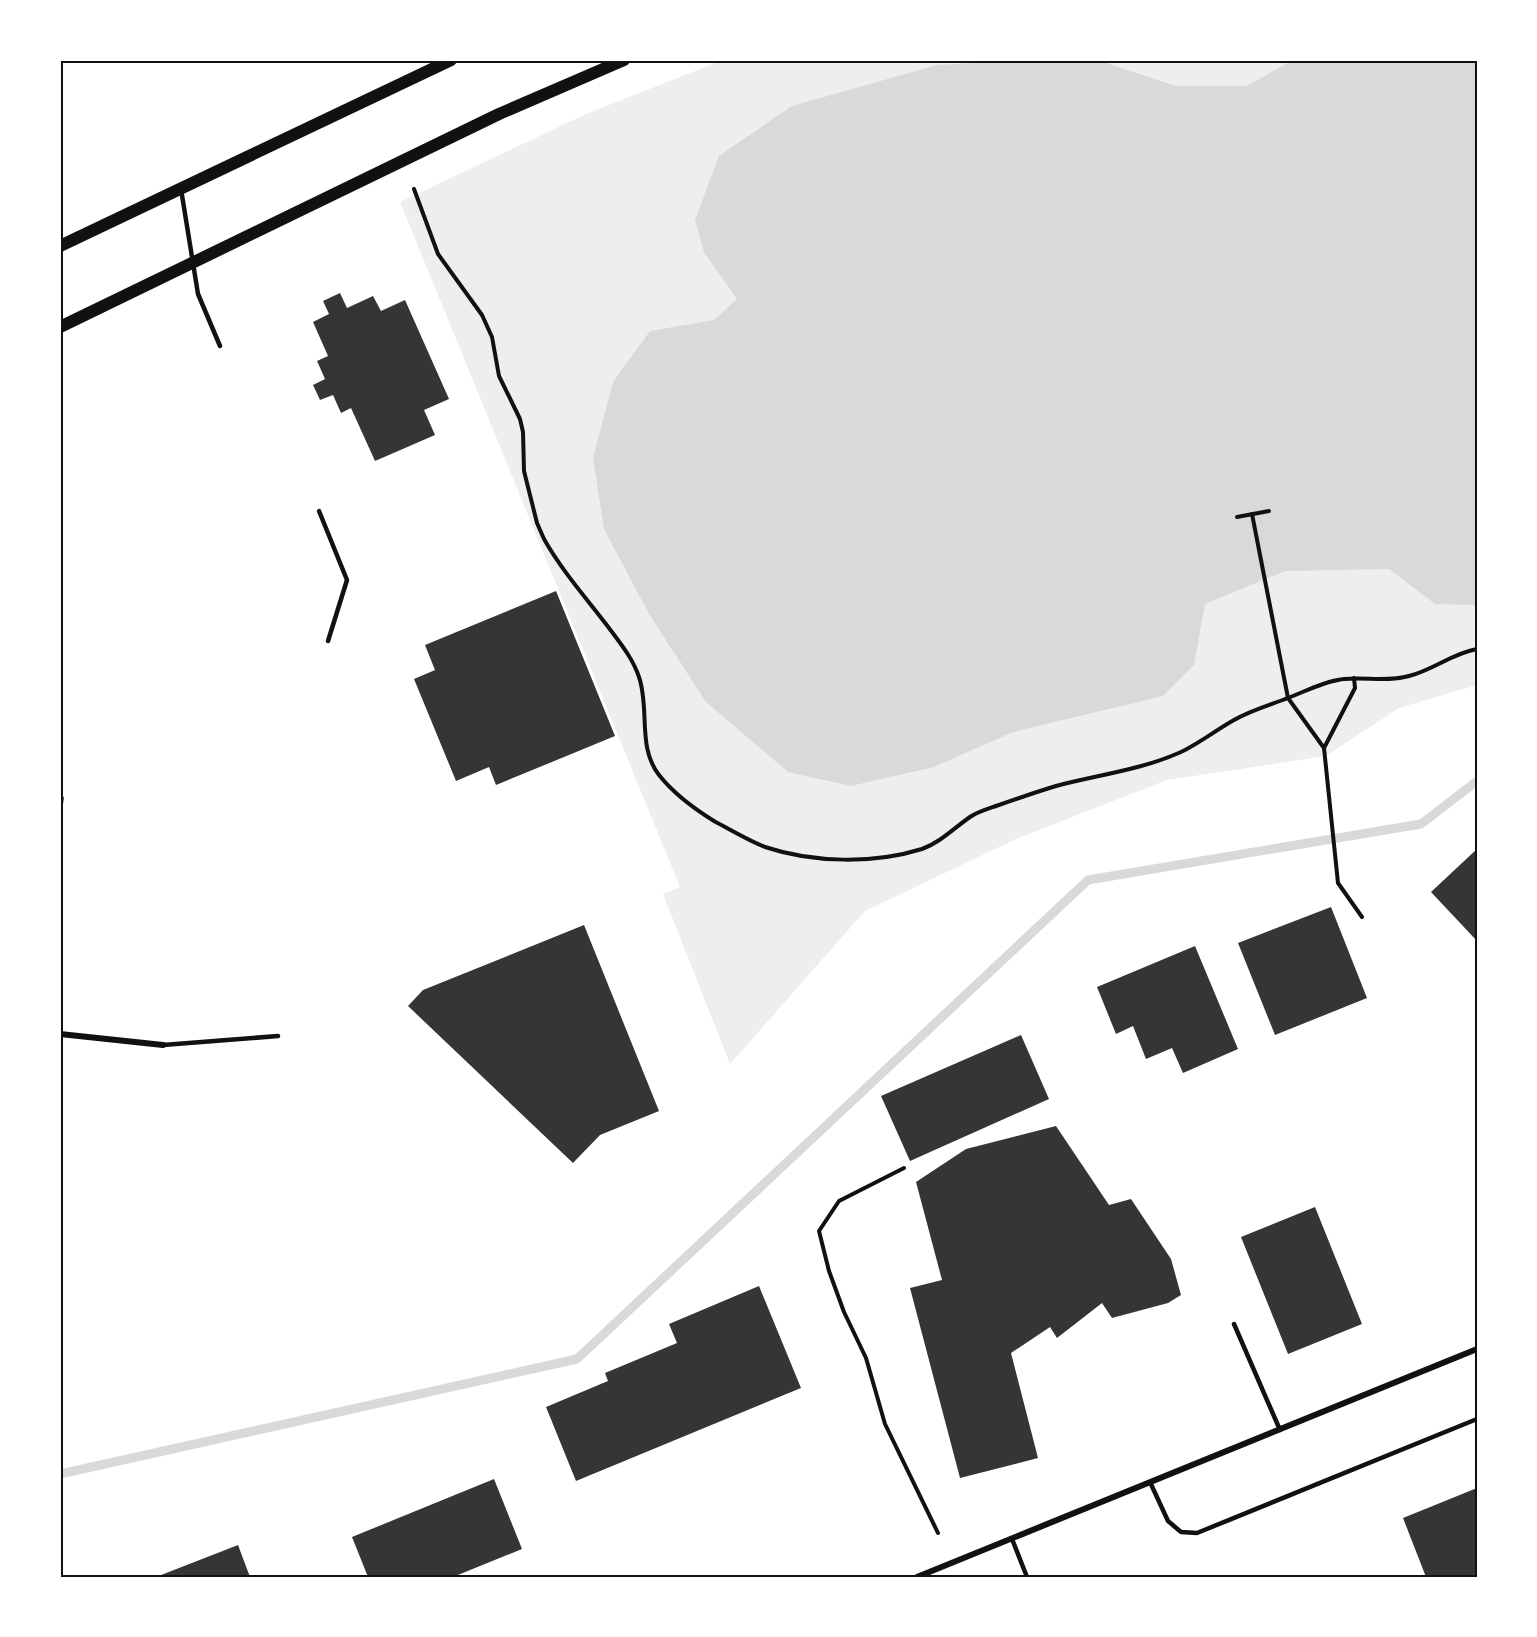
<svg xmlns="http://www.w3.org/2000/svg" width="1537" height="1637" font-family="'Archivo Narrow',sans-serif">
<rect width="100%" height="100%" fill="#fff"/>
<polygon fill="#eee" points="723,60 1477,60 1477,685 1399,708 1326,756 1167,780 1016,839 865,911 730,1064 663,894 680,887 400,202 586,114"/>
<polygon fill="#d9d9d9" points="1030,60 1097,60 1176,86 1247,86 1293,60 1477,60 1477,605 1435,604 1389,569 1285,571 1205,604 1194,665 1163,696 1013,732 934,767 851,786 788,772 706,702 649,614 604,529 593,458 613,382 650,331 714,320 737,299 704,252 695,220 719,156 792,106 937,65"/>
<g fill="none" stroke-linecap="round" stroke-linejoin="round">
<polyline stroke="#d9d9d9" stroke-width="9" points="60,1474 577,1359 1088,880 1421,824 1477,781"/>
</g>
<g fill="#353535">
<polygon points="340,293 347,308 373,296 381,311 405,300 449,399 424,410 435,435 375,461 351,408 341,413 333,395 320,400 313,385 325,379 317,361 328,356 313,322 329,314 323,301"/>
<polygon points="556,591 615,736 496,785 489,767 456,781 414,679 435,670 425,645"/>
<polygon points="60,790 64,798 61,816 60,816"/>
<polygon points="1477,849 1477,941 1431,892"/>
<polygon points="1331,907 1367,998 1275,1035 1238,943"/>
<polygon points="584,925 659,1111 600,1135 573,1163 408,1006 423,990"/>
<polygon points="1195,946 1238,1049 1183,1073 1172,1048 1146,1059 1133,1026 1116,1034 1097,987"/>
<polygon points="1021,1035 1049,1099 910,1161 881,1096"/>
<polygon points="1056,1126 1109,1205 1131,1199 1171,1259 1181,1295 1168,1303 1112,1318 1102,1303 1057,1338 1050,1327 1011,1353 1038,1458 960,1478 910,1288 942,1280 916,1182 966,1149"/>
<polygon points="1315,1207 1362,1324 1288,1354 1241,1237"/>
<polygon points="759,1286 801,1388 576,1481 546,1407 608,1381 605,1373 677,1343 669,1324"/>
<polygon points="494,1479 522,1549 453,1577 368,1577 352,1537"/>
<polygon points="1477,1488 1477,1577 1426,1577 1403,1518"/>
<polygon points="238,1545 250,1577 156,1577"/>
</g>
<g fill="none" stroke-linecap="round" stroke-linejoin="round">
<g stroke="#111" stroke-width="4">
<path d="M414,189L438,254L482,315L492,337L499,376L520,419L523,432L524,471L537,523L544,539C562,571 587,599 609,628C621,644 633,659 639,677C650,709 637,747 659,775C674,794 693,808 714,821C731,830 747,840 765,847C813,863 874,864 922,849C941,842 954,828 970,817C977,812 987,809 996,806C1016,799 1036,792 1056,786C1097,775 1141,770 1181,752C1200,743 1216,730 1234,720C1251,710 1270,705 1288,698L1324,748L1355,688L1354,678"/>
<path d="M1252,514L1288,698C1306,691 1325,681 1344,679C1366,677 1388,682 1409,676C1433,670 1453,653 1477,649"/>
<polyline points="1237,517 1269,511"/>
<polyline points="1324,748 1338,883 1362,917"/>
<polyline points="904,1168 839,1201 819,1231 829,1271 844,1312 866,1358 885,1424 938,1533"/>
</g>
<g stroke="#111" stroke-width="4.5">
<polyline points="181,189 198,294 220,346"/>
<polyline points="319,511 347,580 328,641"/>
<polyline points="163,1045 278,1036"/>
<polyline points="1234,1324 1280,1430"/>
<polyline points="1150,1482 1168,1521 1181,1532 1197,1533 1477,1419"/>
<polyline points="1012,1539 1027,1577"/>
</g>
<g stroke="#111" stroke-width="6">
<polyline points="60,1034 163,1045"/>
<polyline points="917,1577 1477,1349"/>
</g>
<g stroke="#111" stroke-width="12">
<polyline points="60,246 451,60"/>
<polyline points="60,327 499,114 624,60"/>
</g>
</g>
<rect width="1537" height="1637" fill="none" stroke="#ffffff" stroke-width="123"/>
<rect x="62" y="62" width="1414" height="1514" fill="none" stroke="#111" stroke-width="2"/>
</svg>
